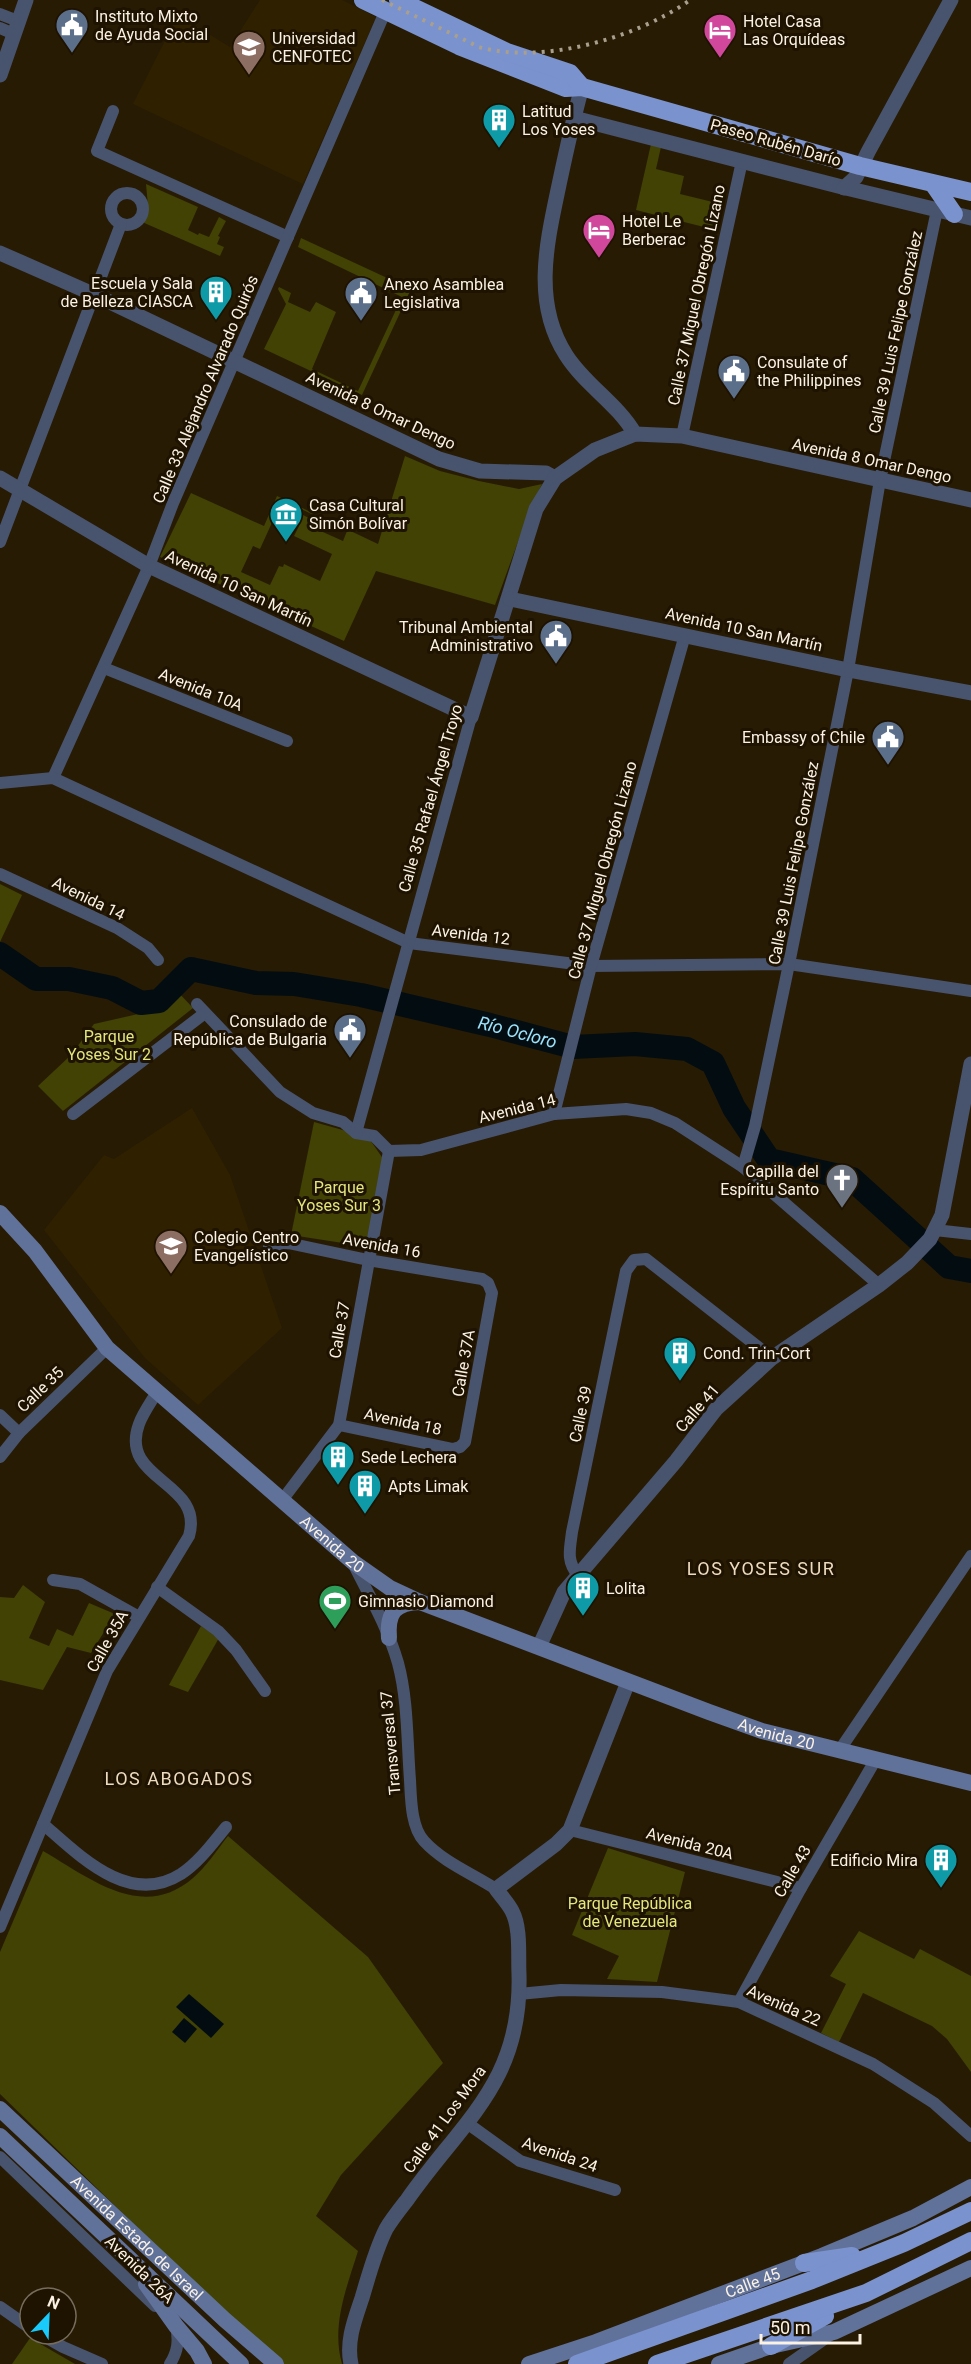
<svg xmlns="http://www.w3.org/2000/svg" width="971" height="2364" font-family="Roboto,sans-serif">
<rect width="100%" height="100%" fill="#271b04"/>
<g fill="#2f2000">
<polygon points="260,0 342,0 376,17 303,184 133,104 178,15 230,47"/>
<polygon points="192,1108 230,1175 282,1328 198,1405 145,1358 44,1230 104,1155 114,1159"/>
</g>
<g fill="#414204" fill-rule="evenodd">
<polygon points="651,144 661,147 656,169 684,176 680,194 717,203 712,229 636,210"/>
<polygon points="146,184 198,207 188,230 198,235 199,233 209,237 219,217 226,221 218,236 220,237 217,244 224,247 220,256 142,222 148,206"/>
<polygon points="301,238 411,289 362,395 264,349 286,304 278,289 279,287 291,293 288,302 310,312 316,302 336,312 312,369 358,391 402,297 298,247"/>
<path d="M405,456L440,471L479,481L519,489L542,484L530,509L495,605L376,571L344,641L160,557L191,493L264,526L277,496L378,544ZM279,499L287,503L281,516L293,521L299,508L347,531L343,541L314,528L317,522L301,514L297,522L300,524L294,536L332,554L320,581L284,564L283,567L279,566L270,585L241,572L253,546L260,549L275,516L272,514Z"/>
<polygon points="0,884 22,895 0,942"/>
<polygon points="177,991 193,1008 63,1111 38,1086 71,1055 94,1024 138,1014 164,1004"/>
<polygon points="314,1122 368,1137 386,1163 368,1242 362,1246 291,1235"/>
<polygon points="23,1585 45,1602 29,1638 49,1646 57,1629 73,1636 89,1603 115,1614 91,1653 67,1647 43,1690 0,1680 0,1597 14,1598"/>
<polygon points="201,1626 219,1638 188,1692 169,1685"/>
<path d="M228,1836L368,1957L443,2063L341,2175L316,2216L358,2251C347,2287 331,2325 342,2364H282L142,2232L0,2094V1952L43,1851C90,1878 142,1922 193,1878C206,1867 217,1850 228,1836Z"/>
<polygon points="608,1848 685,1872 657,1982 607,1979 619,1956 572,1935"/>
<polygon points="859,1931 914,1959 920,1949 971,1976 971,2072 947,2039 932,2026 863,1993 839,2042 821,2033 846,1984 830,1976"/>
<polygon points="30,2338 75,2364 12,2364"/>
</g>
<g fill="#030d11">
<polygon points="189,1994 224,2024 211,2038 176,2007"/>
<polygon points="184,2018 197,2029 185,2043 172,2032"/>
</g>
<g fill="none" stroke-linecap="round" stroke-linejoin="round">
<path stroke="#030d11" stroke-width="24" id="s1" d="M0,954L36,979H69L112,988L141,1003L159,1001L191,969L256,983L294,984L361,995L490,1025L573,1047L635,1044L687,1049L713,1063L734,1108L769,1160L852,1179L949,1267L971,1271"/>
<g stroke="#48536d" stroke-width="12">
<polyline points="0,14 18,21"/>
<polyline points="0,28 14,34"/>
<polyline points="113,111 97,151 288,237"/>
<circle cx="127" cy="209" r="16"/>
<polyline points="682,436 742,161"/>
<polyline points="0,542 121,224"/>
<polyline points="104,668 287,741"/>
<polyline points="53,778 149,566 173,503 385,12"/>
<polyline points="0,783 53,778 409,943 591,966 789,964 971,991"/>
<polyline points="0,874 117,928 148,948 158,960"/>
<polyline points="197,1004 280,1092 313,1113 343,1122 356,1133 374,1136 389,1151 421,1150 554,1114 626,1109 651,1113 675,1123 743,1167 879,1285"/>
<polyline points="73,1114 205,1013"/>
<polyline points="554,1114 591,966 685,635"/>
<polyline points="356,1133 471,717"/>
<polyline points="743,1167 755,1126 789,964 848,670 880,480 937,210"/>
<polyline points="935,1230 971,1234"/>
<polyline points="269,1247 288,1243 368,1260 482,1279 488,1283 492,1293 465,1442 460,1447 453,1449 339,1425"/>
<polyline points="0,1415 19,1433"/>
<polyline points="0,1457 19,1433 107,1348"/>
<polyline points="283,1499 339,1425 389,1151"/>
<path d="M353,1563C369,1595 388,1628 398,1663C408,1700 407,1742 410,1780C411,1799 411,1827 424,1841C443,1862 473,1874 496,1889"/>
<path d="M578,1575C566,1561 570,1549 572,1532L626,1271L634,1260L646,1259L772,1358"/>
<polyline points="53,1580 80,1584 139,1617"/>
<polyline points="157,1587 218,1631 236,1650 265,1691"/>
<polyline points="839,1751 971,1556"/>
<path d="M43,1824C80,1856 129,1907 181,1874C199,1862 212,1844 226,1827"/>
<polyline points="570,1830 801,1888"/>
<path d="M0,1927L107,1671L189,1536C205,1481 118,1481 139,1424C143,1413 151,1402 157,1392"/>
<polyline points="519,1994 561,1990 662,1992 739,2002 873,2064 934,2103 971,2136"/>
<polyline points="739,2002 801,1888 876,1759"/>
<polyline points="467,2123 520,2161 615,2190"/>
<polyline points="0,2157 155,2306"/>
<polyline points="0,2307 30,2328"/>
<polyline points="40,2334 63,2347 102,2364"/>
<path d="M170,2364C178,2351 179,2341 176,2326"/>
<polyline points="789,2364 830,2335"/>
</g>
<g stroke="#48536d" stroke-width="15">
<polyline points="0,75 26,0"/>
<path d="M582,87C573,119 566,152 559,185C547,242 532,302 566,355C585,385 617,403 635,434"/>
<polyline points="574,118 842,187 971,218"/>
<polyline points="844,188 856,177 868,152 951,0"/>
<polyline points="0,253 93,294 439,459 480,471 546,473 555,478"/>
<polyline points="0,478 149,566 471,717 536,509 555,478 595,450 635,434 682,436 971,500"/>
<polyline points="510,599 848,670 971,693"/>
<polyline points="539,1647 564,1592 676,1461 716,1409 772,1358 879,1285 907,1263 930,1239 942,1215 971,1064"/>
<path d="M351,2364C346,2341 355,2319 362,2298C369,2275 375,2251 386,2229C392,2219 400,2209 407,2200C463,2120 522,2082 519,1974C518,1955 521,1928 512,1911C508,1903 501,1896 496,1889L556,1844L570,1830L628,1682"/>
</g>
<g stroke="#60719a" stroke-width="16">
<path id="s2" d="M0,1213L35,1251L107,1348L353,1562L390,1588L420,1602L709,1712L762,1731L971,1783"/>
<path d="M389,1638C387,1613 394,1603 420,1602"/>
<path id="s3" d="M0,2109L225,2320L276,2364"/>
<polyline points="0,2136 241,2364"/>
<polyline points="146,2284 176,2326 197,2351 204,2364"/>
<path id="s4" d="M529,2364L596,2342L822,2256L913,2218L971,2187"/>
<polyline points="719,2364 771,2346 834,2332 971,2268"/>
</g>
<g stroke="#7a92cd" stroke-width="18">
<polyline points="363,0 459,46 566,88 582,87 860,166 971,192"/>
<polyline points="398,0 507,52 570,73 582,87"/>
<polyline points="934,185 954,214"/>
<polyline points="804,2263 852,2256"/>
<polyline points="771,2346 825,2316"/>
<polyline points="577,2364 812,2280 904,2243 971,2211"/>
<polyline points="657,2364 866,2293 971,2241"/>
</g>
<path stroke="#a99f8d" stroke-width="4" stroke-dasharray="3 6" stroke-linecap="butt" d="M382,0L479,47C542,65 637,38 690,0"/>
</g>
<defs>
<g id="civic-pin" transform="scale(1.725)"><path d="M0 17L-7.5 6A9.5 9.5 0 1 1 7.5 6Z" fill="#5c6f8a" stroke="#1e1200"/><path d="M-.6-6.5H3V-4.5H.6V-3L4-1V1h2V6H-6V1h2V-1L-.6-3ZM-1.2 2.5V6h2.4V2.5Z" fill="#fff"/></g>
<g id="hotel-pin" transform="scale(1.725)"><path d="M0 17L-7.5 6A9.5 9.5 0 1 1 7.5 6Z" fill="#d1479c" stroke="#1e1200"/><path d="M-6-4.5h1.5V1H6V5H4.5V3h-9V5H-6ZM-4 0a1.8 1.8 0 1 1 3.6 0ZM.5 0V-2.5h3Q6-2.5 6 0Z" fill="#fff"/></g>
<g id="university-pin" transform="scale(1.725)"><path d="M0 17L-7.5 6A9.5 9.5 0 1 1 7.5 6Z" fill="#8d6e63" stroke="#1e1200"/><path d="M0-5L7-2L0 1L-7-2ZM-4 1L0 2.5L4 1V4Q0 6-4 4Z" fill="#fff"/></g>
<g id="building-pin" transform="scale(1.725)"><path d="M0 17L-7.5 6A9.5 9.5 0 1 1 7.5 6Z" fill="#0f9aa8" stroke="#1e1200"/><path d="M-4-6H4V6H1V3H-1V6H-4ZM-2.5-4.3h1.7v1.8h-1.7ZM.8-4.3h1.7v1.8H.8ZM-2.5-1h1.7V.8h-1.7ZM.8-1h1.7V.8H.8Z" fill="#fff"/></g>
<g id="museum-pin" transform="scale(1.725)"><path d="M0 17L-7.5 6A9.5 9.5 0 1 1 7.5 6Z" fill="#0f9aa8" stroke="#1e1200"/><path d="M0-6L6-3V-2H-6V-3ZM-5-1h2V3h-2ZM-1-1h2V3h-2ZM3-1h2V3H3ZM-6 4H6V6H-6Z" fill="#fff"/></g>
<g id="church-pin" transform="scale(1.725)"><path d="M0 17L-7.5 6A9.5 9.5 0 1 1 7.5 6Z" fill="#6b7280" stroke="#1e1200"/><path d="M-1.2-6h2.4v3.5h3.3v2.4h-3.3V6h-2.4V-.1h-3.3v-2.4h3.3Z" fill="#fff"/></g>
<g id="stadium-pin" transform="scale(1.725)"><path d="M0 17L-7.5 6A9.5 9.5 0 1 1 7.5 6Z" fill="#2e9e5b" stroke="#1e1200"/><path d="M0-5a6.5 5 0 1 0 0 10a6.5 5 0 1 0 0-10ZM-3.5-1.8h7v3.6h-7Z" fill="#fff"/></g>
</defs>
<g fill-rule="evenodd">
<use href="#civic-pin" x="72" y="25"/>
<use href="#hotel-pin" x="720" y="30"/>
<use href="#university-pin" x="249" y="47"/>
<use href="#building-pin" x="499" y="120"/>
<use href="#hotel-pin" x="599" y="230"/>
<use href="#building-pin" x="216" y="292"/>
<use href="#civic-pin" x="361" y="293"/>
<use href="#civic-pin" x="734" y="371"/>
<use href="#museum-pin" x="286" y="514"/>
<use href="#civic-pin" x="556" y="636"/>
<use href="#civic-pin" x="888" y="737"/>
<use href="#civic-pin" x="350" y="1030"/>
<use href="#church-pin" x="842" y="1180"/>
<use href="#university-pin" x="171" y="1246"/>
<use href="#building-pin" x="680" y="1353"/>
<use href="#building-pin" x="338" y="1457"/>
<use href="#building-pin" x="365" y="1486"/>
<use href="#building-pin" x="583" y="1588"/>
<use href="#stadium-pin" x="335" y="1601"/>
<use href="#building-pin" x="941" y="1860"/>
</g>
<g text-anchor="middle" stroke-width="6" stroke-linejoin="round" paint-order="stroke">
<g font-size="16" fill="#fbf2e4" stroke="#1e1200" text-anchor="start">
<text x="95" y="22">Instituto Mixto<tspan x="95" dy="18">de Ayuda Social</tspan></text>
<text x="743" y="27">Hotel Casa<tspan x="743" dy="18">Las Orquídeas</tspan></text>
<text x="272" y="44">Universidad<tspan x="272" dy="18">CENFOTEC</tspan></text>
<text x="522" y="117">Latitud<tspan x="522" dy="18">Los Yoses</tspan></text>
<text x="622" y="227">Hotel Le<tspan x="622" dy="18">Berberac</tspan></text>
<text x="193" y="289" text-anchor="end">Escuela y Sala<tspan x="193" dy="18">de Belleza CIASCA</tspan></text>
<text x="384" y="290">Anexo Asamblea<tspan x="384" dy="18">Legislativa</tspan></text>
<text x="757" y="368">Consulate of<tspan x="757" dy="18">the Philippines</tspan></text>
<text x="309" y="511">Casa Cultural<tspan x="309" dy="18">Simón Bolívar</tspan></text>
<text x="533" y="633" text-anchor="end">Tribunal Ambiental<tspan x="533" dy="18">Administrativo</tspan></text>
<text x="865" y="743" text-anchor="end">Embassy of Chile</text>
<text x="327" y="1027" text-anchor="end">Consulado de<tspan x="327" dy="18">República de Bulgaria</tspan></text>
<text x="819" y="1177" text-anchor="end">Capilla del<tspan x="819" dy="18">Espíritu Santo</tspan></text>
<text x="194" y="1243">Colegio Centro<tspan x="194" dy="18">Evangelístico</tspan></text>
<text x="703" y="1359">Cond. Trin-Cort</text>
<text x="361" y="1463">Sede Lechera</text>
<text x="388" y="1492">Apts Limak</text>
<text x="606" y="1594">Lolita</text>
<text x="358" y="1607">Gimnasio Diamond</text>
<text x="918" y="1866" text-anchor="end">Edificio Mira</text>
</g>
<g font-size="16" fill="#fbf2e4" stroke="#1e1200">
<text transform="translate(776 142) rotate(16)" y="6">Paseo Rubén Darío</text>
<text transform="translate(696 295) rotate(-78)" y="6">Calle 37 Miguel Obregón Lizano</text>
<text transform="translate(895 332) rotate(-78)" y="6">Calle 39 Luis Felipe González</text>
<text transform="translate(205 389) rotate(-67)" y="6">Calle 33 Alejandro Alvarado Quirós</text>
<text transform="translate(381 410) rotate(25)" y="6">Avenida 8 Omar Dengo</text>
<text transform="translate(872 460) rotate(12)" y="6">Avenida 8 Omar Dengo</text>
<text transform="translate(239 588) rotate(25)" y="6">Avenida 10 San Martín</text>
<text transform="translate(744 629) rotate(12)" y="6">Avenida 10 San Martín</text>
<text transform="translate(201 689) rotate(22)" y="6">Avenida 10A</text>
<text transform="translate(430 798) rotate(-74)" y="6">Calle 35 Rafael Ángel Troyo</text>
<text transform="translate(793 863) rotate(-79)" y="6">Calle 39 Luis Felipe González</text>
<text transform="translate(602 870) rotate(-75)" y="6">Calle 37 Miguel Obregón Lizano</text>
<text transform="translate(89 898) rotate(26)" y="6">Avenida 14</text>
<text transform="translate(471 934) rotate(7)" y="6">Avenida 12</text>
<text transform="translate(517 1108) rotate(-14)" y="6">Avenida 14</text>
<text transform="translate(382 1245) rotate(10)" y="6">Avenida 16</text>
<text transform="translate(339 1330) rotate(-80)" y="6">Calle 37</text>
<text transform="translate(463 1363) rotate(-80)" y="6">Calle 37A</text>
<text transform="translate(40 1389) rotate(-44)" y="6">Calle 35</text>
<text transform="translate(697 1408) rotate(-49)" y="6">Calle 41</text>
<text transform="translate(580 1414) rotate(-78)" y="6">Calle 39</text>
<text transform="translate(403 1421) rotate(12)" y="6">Avenida 18</text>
<text dy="6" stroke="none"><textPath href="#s2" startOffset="471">Avenida 20</textPath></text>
<text transform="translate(107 1641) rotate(-61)" y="6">Calle 35A</text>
<text dy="6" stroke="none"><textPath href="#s2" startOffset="957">Avenida 20</textPath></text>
<text transform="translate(390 1743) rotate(-95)" y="6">Transversal 37</text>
<text transform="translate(690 1843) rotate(14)" y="6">Avenida 20A</text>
<text transform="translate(792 1871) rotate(-60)" y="6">Calle 43</text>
<text transform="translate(784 2005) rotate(24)" y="6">Avenida 22</text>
<text transform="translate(444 2119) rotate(-54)" y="6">Calle 41 Los Mora</text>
<text transform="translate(560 2154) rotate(19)" y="6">Avenida 24</text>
<text dy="6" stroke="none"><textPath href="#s3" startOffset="188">Avenida Estado de Israel</textPath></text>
<text transform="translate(140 2269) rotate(44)" y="6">Avenida 26A</text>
<text dy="6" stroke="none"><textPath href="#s4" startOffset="238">Calle 45</textPath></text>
</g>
<g font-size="16" fill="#e3e77d" stroke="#1e1200">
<text x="109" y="1042">Parque<tspan x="109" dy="18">Yoses Sur 2</tspan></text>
<text x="339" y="1193">Parque<tspan x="339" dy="18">Yoses Sur 3</tspan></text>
<text x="630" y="1909">Parque República<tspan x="630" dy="18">de Venezuela</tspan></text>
</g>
<g font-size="18" font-style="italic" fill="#9be2fb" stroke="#1e1200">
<text dy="6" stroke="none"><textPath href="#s1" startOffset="550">Río Ocloro</textPath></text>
</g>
<g font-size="18" letter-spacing="1.5" fill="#ecdbbf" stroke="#1e1200">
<text x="761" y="1575">LOS YOSES SUR</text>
<text x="179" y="1785">LOS ABOGADOS</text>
</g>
</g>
<g transform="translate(48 2316) rotate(23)"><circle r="28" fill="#1e1200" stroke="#766c5b" stroke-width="1.5"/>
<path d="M0-4.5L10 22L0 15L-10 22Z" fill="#19cafc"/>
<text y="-9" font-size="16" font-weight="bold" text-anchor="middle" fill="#fbf2e4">N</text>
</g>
<path d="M761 2334v9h99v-9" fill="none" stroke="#fbf2e4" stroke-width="3"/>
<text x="770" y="2334" font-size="18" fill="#fbf2e4" stroke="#1e1200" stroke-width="4.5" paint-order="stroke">50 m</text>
</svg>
